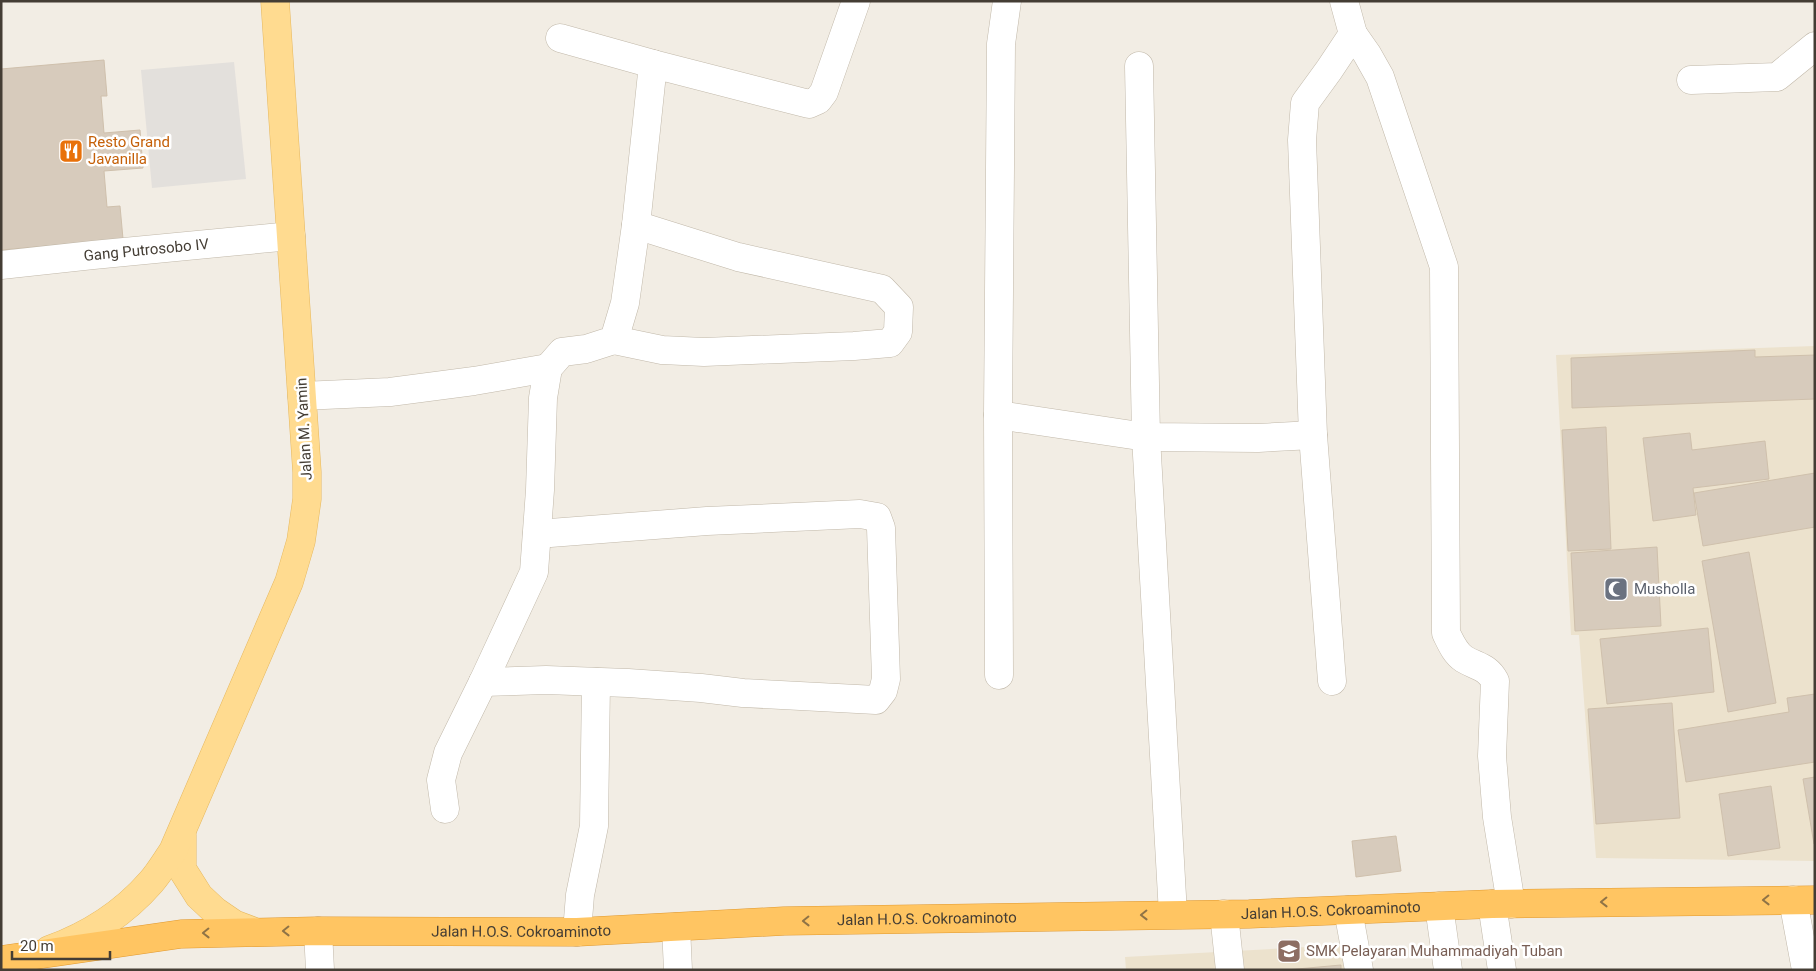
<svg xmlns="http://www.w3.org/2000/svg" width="1816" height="971" font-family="Roboto,sans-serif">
<rect width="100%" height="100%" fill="#f2ede4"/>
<g fill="#ece2cd">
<polygon points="1815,346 1815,861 1596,858 1579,635 1571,635 1556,355"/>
<polygon points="1344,945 1346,970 1126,970 1125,957"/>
</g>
<polygon fill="#e3e0dc" points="234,62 246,179 152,188 141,70"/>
<g fill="#d7cbbc" stroke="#cfc0ac">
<polygon points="104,60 107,96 101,96 104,133 140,130 143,168 104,171 107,207 120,206 123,239 1,250 1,69"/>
<polygon points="1755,350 1755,357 1815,355 1815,399 1572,408 1571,358"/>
<polygon points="1606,427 1611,549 1568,551 1562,430"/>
<polygon points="1690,433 1692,450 1765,441 1769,479 1693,488 1696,515 1653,521 1643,438"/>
<polygon points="1815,473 1815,527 1703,546 1694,493"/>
<polygon points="1657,547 1661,626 1575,631 1571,553"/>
<polygon points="1749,552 1776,703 1728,712 1702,561"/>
<polygon points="1708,628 1714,692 1607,704 1600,639"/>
<polygon points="1815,694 1815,762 1686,782 1678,730 1789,712 1787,698"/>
<polygon points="1672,703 1680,818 1596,824 1588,709"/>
<polygon points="1815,777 1815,844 1814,844 1803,779"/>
<polygon points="1771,786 1780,848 1728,856 1719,794"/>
<polygon points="1396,836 1401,871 1356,877 1352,841"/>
<polygon points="1341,965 1341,970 1286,970"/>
</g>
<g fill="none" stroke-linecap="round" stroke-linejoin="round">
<g stroke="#c1b8a9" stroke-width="29">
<g id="minor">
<path d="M1353,34L1367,54L1380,77L1444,267L1446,633C1451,643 1455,653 1464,659C1477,667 1487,666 1495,681L1492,756L1497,817L1511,904"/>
<polyline points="560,38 653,64"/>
<polyline points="1139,66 1146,437 1173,914"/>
<polyline points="1691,80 1777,77 1815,46"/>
<path id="s1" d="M1,265L93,255L291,236"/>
<polyline points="614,340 662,350 704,352 854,346 890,343 898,332 899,307 882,289 738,257 636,225"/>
<polyline points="302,396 390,392 474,381 548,368"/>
<polyline points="998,415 1146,437 1258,438 1313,435"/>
<polyline points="999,675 998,415 1001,44 1007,1"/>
<polyline points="1332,681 1313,435 1302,140 1305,103 1329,70 1353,34 1344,1"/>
<polyline points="483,682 546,680 628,683 701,688 743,693 876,700 883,691 886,679 881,528 877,517 860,514 707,521 537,534"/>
<polyline points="445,809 441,780 448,753 483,682 534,572 540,490 543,398 548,368 562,352 586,349 614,340 625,303 636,225 653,64 809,104 818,100 824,92 856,1"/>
<polyline points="1793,900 1806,970"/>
<polyline points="1492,904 1502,970"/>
<polyline points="1439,906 1448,970"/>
<polyline points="1348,910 1359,970"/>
<polyline points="1224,914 1230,970"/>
<polyline points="676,927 678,970"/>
<polyline points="318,931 320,970"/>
<polyline points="577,932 580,895 594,826 596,682"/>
</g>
</g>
<g stroke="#e6b85f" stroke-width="29">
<g id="major">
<polyline points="182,835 182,869 199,896 215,911 234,924 255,932"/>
<path d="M49,950C88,936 124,913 151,882C159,873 166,861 173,851L289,582L301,541L307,499V472L275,1"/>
</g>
</g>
<g stroke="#e09930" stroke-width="29">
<g id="highway">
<path id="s2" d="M1,960L181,934L318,931L577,932L784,921L1249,914L1492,904L1815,900"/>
</g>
</g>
<use href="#minor" stroke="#fff" stroke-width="28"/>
<use href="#major" stroke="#ffdb90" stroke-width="28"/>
<use href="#highway" stroke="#ffc562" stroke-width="28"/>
</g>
<defs><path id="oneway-chevron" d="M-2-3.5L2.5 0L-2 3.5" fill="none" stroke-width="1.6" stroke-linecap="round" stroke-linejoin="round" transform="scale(1.25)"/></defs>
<g stroke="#8f7346">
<use href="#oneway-chevron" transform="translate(1766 900) rotate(179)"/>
<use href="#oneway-chevron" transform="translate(1604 902) rotate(179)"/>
<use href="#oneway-chevron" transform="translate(1144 915) rotate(179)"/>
<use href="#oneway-chevron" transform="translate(806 921) rotate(179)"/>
<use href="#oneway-chevron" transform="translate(286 931) rotate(179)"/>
<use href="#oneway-chevron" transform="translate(206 933) rotate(179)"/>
</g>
<defs>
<g id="restaurant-square" transform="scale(1.25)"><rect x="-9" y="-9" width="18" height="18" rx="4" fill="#e8710a" stroke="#fff"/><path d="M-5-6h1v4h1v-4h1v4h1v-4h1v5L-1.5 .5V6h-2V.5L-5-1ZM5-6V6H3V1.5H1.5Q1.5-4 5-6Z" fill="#fff"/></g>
<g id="mosque-square" transform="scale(1.25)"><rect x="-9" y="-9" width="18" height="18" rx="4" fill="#6b7280" stroke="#fff"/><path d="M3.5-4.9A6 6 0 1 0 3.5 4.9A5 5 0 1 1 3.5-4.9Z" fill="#fff"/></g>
<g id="school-square" transform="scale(1.25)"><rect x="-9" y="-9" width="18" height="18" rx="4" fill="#8d6e63" stroke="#fff"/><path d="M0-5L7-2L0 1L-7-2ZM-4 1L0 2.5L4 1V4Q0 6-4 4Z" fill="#fff"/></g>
</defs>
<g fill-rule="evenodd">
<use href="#restaurant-square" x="71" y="151"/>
<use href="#mosque-square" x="1616" y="589"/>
<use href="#school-square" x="1289" y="951"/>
</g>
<g text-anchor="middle" stroke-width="5" stroke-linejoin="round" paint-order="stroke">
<g font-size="15" fill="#c56008" stroke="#fff" text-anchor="start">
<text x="88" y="147">Resto Grand<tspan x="88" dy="17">Javanilla</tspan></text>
</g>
<g font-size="15" fill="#443d34" stroke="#fff">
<text dy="5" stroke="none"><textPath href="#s1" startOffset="146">Gang Putrosobo IV</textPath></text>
<text transform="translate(304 429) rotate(-93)" y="5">Jalan M. Yamin</text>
<text dy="5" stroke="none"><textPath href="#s2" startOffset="1332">Jalan H.O.S. Cokroaminoto</textPath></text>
<text dy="5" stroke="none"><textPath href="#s2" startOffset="928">Jalan H.O.S. Cokroaminoto</textPath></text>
<text dy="5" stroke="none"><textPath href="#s2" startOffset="522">Jalan H.O.S. Cokroaminoto</textPath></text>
</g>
<g font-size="15" fill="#5b616d" stroke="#fff" text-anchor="start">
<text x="1634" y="594">Musholla</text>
</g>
<g font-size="15" fill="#785e54" stroke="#fff" text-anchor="start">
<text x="1306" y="956">SMK Pelayaran Muhammadiyah Tuban</text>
</g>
</g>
<rect width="1816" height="971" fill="none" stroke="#443d34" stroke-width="5"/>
<path d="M12 951v8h98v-8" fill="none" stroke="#443d34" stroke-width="2.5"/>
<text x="20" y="951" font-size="15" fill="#443d34" stroke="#ffffff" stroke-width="4" paint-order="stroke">20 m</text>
</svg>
